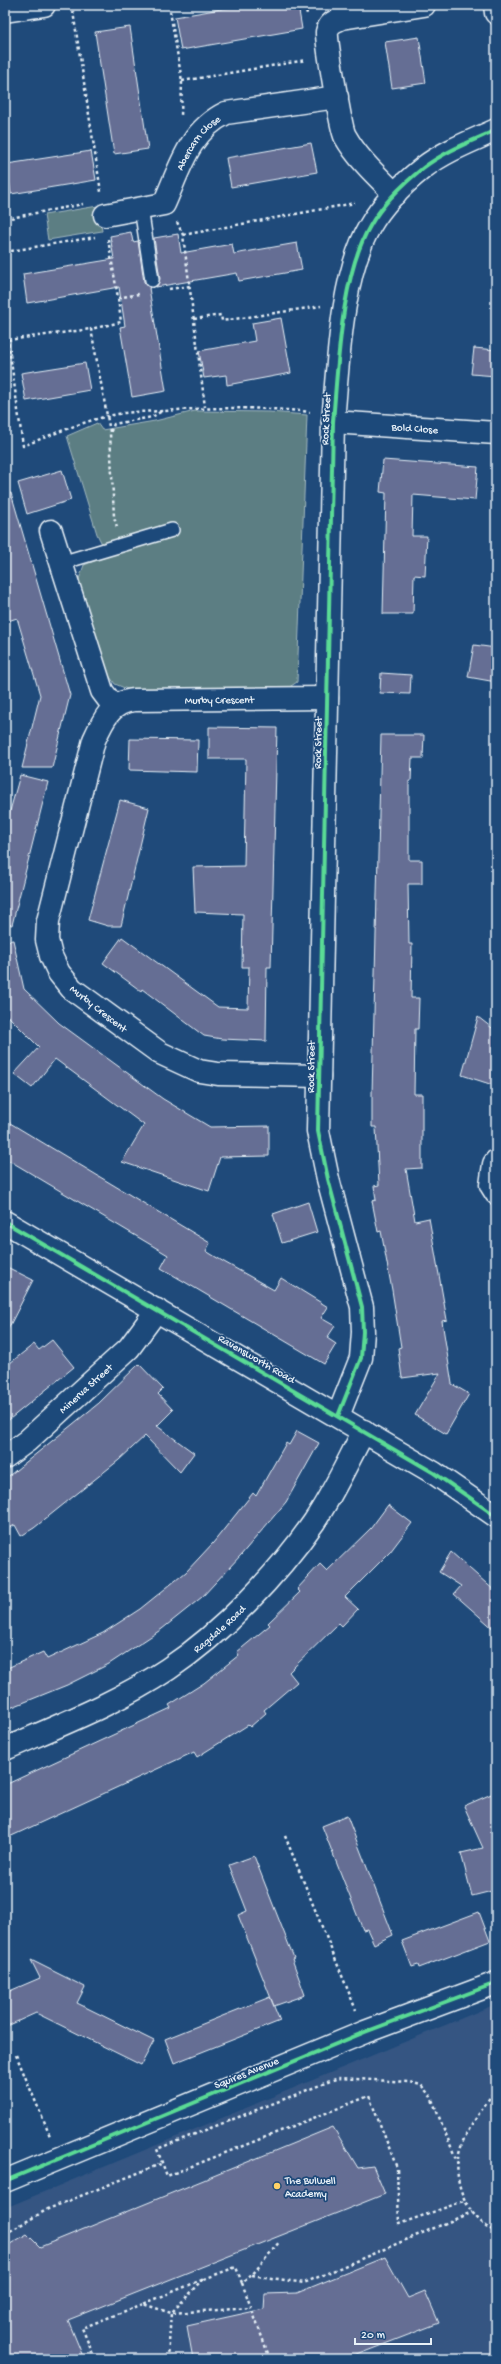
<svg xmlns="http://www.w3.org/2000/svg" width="501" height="2364" font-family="'Gochi Hand',sans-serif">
<rect width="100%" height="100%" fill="#1f4a7a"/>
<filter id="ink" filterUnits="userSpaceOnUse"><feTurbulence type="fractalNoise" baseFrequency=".025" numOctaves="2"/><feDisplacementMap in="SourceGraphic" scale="8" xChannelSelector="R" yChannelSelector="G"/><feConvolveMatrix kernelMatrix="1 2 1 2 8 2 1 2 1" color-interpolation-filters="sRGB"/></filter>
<g filter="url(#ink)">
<polygon fill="#345582" points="496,2004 496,2359 5,2359 5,2208"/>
<g fill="#5c7e83" stroke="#a2b8be">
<polygon points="98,206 102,231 48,240 44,215"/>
<polygon points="195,411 269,412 307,415 297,682 288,688 132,691 115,684 108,674 78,582 84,565 108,556 97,534 67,436 97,423 102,430 155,421"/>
</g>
<g fill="#656e94" stroke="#e8f1f8">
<polygon points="244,5 298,5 302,29 181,50 175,17"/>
<polygon points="130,27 148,149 114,154 95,32"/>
<polygon points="419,37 426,83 392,88 385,42"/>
<polygon points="311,143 317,172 231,187 226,158"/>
<polygon points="91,151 96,180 11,194 7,164"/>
<polygon points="131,232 133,242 138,241 144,282 150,288 149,288 166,391 132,397 120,327 125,326 119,287 27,303 23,274 114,259 110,236"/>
<polygon points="178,234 181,253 232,244 234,254 297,243 302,270 239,281 237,273 156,287 160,279 154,238"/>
<polygon points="281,318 291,373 227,385 226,375 204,378 199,351 255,341 252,323"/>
<polygon points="474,348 496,350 496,376 471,374"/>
<polygon points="85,363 90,390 26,401 21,373"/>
<polygon points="383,460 478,467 475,500 413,495 412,536 427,536 425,576 414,575 413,614 383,614 386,493 380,492"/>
<polygon points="62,470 71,500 27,514 18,483"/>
<polygon points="11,493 70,695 52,768 22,768 40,695 17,618 5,622 5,494"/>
<polygon points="474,645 496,648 496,682 468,677"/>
<polygon points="381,673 411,675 410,694 380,693"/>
<polygon points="209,727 277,728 271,967 267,967 266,1041 222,1039 204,1036 142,989 141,991 103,963 122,937 218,1007 248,1008 249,967 242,967 243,914 195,912 193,867 244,866 246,759 209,759"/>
<polygon points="381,735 424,735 423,758 412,758 411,781 409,781 409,860 422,860 422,884 408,884 409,944 412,944 411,998 419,998 418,1029 415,1029 414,1094 422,1094 422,1168 406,1169 415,1221 429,1218 447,1320 442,1321 452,1384 469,1394 446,1434 415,1415 440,1373 402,1378 398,1348 401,1347 392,1290 381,1231 378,1232 372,1201 376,1200 374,1186 379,1185 376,1127 372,1127 372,1094"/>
<polygon points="130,739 198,740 197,772 129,770"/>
<polygon points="20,775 48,782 12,925 5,924 5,829"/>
<polygon points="120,800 149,808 121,926 108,926 88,920"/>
<polygon points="13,940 24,989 59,1023 163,1099 210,1127 269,1126 269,1156 220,1157 209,1191 122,1162 144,1125 55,1059 32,1088 14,1074 39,1047 5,1013 5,941"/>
<polygon points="478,1017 496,1031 496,1086 462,1075"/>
<polygon points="5,1120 210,1243 206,1251 224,1262 274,1290 281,1278 328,1307 321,1318 335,1326 327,1338 336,1344 324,1364 161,1268 168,1255 5,1158"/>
<polygon points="308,1202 317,1232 282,1243 273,1214"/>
<polygon points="5,1266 33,1280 5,1335"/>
<polygon points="52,1340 74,1367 5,1423 5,1367 34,1344 39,1350"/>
<polygon points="139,1364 163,1389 158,1394 173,1410 157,1426 194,1453 180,1472 145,1436 119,1460 34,1528 21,1536 15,1525 5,1530 5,1479 99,1403"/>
<polygon points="297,1431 319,1443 286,1502 241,1555 202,1597 162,1629 109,1664 67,1685 5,1710 5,1669 43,1652 47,1659 103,1633 140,1609 186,1572 213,1543 253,1493 256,1496 286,1443 289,1445"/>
<polygon points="388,1505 412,1523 390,1552 345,1597 358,1609 342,1626 339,1623 289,1672 297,1682 264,1710 266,1713 250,1727 248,1725 197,1757 194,1752 5,1839 5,1785 171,1708 169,1705 204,1683 239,1655 237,1652 270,1625 268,1623 300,1592 297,1589 320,1564 327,1571 371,1528"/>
<polygon points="451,1552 496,1592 496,1631 454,1594 461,1586 439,1572"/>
<polygon points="496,1792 496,1890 472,1896 461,1853 483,1848 464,1806"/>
<polygon points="347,1816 393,1935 374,1944 367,1929 363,1930 322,1826"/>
<polygon points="254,1856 294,1958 292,1959 305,1995 274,2006 238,1915 247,1911 229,1865"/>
<polygon points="479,1912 490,1941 419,1968 418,1965 412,1967 402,1941"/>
<polygon points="31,1960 85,1987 77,2003 154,2041 141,2065 36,2013 5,2027 5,1993 40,1978"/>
<polygon points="270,1997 280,2021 174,2063 165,2039"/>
<polygon points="333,2127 358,2168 373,2166 385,2194 68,2320 84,2359 8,2359 5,2350 5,2247 27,2234 40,2247"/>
<polygon points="385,2257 408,2298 425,2291 439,2323 346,2359 193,2359 187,2326 264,2309 265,2294 297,2293"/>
</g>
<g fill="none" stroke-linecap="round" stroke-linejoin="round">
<g stroke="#e8f1f8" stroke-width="16">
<g id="lane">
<polyline points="141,208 152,280"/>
<polyline points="61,563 172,530"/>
</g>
</g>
<g stroke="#e8f1f8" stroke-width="25">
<g id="street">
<polyline points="495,5 496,13"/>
<polyline points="5,11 44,5"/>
<path d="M395,194C377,176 358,159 345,136C341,129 326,40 327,32C329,23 335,21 342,18L424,5"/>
<path id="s1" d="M105,215L164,204C180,168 189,131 226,113L337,97"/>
<path id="s2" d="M333,422L496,433"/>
<polyline points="51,531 102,691 114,707"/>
<path id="s3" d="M319,1076L218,1074L199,1071L160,1053L72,989L59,973L51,956L47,940L48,921L94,740C103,720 111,702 134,700L327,698"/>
<polyline points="496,1161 494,1164 491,1185 496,1193"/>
<path d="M338,1416L361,1358L363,1332L362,1307L328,1179L318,1131L333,422C338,365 341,275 370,226C383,203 403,184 423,168C445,151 472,141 496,130"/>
<path id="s4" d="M5,1457L27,1441L129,1348L157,1310"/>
<path id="s5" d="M5,1749C60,1725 117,1703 168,1669C222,1633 277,1575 314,1522C333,1494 348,1461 364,1431"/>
<polyline points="5,2181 365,2032 496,1983"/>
</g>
</g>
<g stroke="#e8f1f8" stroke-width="25">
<polyline id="secondary" points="5,1222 434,1473 496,1516"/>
</g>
<g stroke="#e8f1f8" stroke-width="2.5" stroke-dasharray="3 3" stroke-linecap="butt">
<polyline points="72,5 101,192"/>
<polyline points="169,5 182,81 181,117"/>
<polyline points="305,5 307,14"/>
<polyline points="182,81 306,60"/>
<polyline points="5,219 83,204"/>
<polyline points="177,222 183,235 205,407"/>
<polyline points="183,235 355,203"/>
<polyline points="108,239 118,298 139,294"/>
<polyline points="5,252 95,237"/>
<polyline points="169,289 190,286"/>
<path d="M5,295L8,340L23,446C54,434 85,420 118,414C134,411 148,412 164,411C213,407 261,407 310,412"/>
<polyline points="194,319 221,315 222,321 321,306"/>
<polyline points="8,340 91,329"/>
<polyline points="110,432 91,329 121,322 118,298"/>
<polyline points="117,527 114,517 110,433 114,424 152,417 162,411"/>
<polyline points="285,1836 356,2010"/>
<polyline points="16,2055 50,2136"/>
<path d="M496,2088C485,2106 466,2130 460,2149C451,2181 466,2217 496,2232"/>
<polyline points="458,2164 431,2097 421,2085 409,2082 338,2078 157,2149 167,2176 369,2096 397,2168 399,2224 464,2201"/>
<polyline points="5,2234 48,2209 163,2163"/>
<polyline points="252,2275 304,2283 472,2212"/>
<polygon points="204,2279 171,2313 143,2304"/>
<polyline points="204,2279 236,2267 242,2283"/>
<polyline points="95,2359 82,2328 143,2304"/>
<polyline points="168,2359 171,2313 251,2308"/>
<polyline points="270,2359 242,2283 252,2275 280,2241"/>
<polyline points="491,2359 496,2357"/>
</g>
<use href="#lane" stroke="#1f4a7a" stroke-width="13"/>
<use href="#street" stroke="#1f4a7a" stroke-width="22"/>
<use href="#secondary" stroke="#1f4a7a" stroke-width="22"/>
<g stroke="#1f4a7a" stroke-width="6">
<g id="cycleway">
<polyline points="5,1222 434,1473 496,1516"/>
<path d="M338,1416L361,1358L363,1332L362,1307L328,1179L318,1131L333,422C338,365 341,275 370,226C383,203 403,184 423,168C445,151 472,141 496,130"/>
<polyline points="5,2181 365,2032 496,1983"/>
</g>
</g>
<use href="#cycleway" stroke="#5adb95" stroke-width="4"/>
</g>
</g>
<circle fill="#ffd166" stroke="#1f4a7a" stroke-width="1.5" cx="277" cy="2186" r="4"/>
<g text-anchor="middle" stroke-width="3.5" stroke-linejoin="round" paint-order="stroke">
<g font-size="11" fill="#e8f1f8" stroke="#1f4a7a">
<text dy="4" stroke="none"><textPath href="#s1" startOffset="131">Abercarn Close</textPath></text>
<text transform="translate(325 419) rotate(-87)" y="4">Rock Street</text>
<text dy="4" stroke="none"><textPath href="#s2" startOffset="82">Bold Close</textPath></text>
<text dy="4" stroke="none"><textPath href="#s3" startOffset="679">Murby Crescent</textPath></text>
<text transform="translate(317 743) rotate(-89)" y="4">Rock Street</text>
<text transform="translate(99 1008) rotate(38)" y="4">Murby Crescent</text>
<text transform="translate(310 1067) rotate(-89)" y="4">Rock Street</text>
<text transform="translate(257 1358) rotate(30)" y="4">Ravensworth Road</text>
<text dy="4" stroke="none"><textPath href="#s4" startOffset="106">Minerva Street</textPath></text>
<text dy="4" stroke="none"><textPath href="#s5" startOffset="247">Ragdale Road</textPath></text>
<text transform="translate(246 2072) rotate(-22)" y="4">Squires Avenue</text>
</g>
<g font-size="11" fill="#e8f1f8" stroke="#1f4a7a" text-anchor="start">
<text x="285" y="2184">The Bulwell<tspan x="285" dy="13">Academy</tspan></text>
</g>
</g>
<rect width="501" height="2364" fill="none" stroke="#1f4a7a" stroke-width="20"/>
<rect x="10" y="10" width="481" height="2344" fill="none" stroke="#e8f1f8" stroke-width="1.5" filter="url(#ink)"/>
<path d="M355 2338v6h76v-6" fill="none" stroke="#e8f1f8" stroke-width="2"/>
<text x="361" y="2338" font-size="12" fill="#e8f1f8" stroke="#1f4a7a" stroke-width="3" paint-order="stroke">20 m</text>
</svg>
